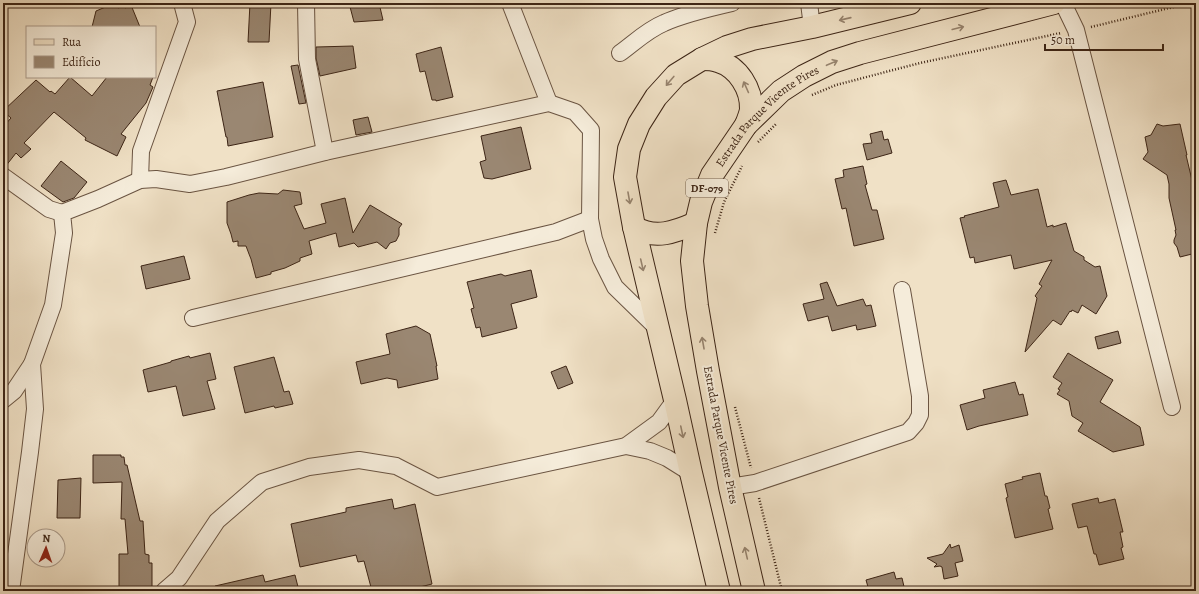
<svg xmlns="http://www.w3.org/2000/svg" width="1199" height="594" font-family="Alegreya,serif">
<rect width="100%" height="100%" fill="#f0e1c6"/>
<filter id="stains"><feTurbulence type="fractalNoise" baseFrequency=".005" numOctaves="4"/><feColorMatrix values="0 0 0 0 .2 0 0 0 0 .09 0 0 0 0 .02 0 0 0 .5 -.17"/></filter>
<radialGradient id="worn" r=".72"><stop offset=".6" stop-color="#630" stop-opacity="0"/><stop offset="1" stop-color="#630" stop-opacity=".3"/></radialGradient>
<g fill="#9a8772" stroke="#3d2516">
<polygon points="115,3 118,8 124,5 125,8 131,5 140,27 92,27 96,11"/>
<polygon points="250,3 271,3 269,42 248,42"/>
<polygon points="349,3 379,3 383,20 354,22"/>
<polygon points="353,46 356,68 320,76 316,58 316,47"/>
<polygon points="441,47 453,97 436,101 436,100 432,100 425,71 420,72 416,54"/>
<polygon points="298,65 306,103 299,104 291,66"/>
<polygon points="70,77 92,96 107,77 153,77 150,85 153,87 146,103 121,134 126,137 117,156 85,140 86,138 54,112 24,143 31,149 21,158 16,153 5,167 3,167 3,127 11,118 3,111 36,80 50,92 51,91 55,94"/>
<polygon points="263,82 273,137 228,146 227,137 226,137 217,91"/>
<polygon points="368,117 372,132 356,135 353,120"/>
<polygon points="1157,124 1163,126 1180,124 1187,155 1186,155 1196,197 1196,253 1180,257 1177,247 1174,243 1174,240 1176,235 1175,230 1176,230 1169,198 1169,184 1167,175 1143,159 1148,152 1145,137 1151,135"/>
<polygon points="521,127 531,169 492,179 484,178 480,162 486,160 481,136"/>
<polygon points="882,131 884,140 888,139 892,153 867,160 863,144 872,143 870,134"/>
<polygon points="61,161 87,182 74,198 63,202 41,186"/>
<polygon points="863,166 867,184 865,185 872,210 877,210 884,239 854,246 846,208 842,209 835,179 844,177 843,170"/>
<polygon points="1006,180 1011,195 1038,189 1047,227 1053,225 1053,227 1066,223 1074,251 1084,257 1084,260 1095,267 1100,266 1107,296 1096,314 1082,305 1078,313 1072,310 1071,312 1070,311 1061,325 1053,320 1025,352 1037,298 1035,296 1042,286 1039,284 1052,260 1014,269 1011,255 975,263 974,257 970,258 960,218 965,217 964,216 999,207 993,183"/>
<polygon points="283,190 300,192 302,204 294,206 304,229 326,223 321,204 345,198 353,233 370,205 402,224 399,228 399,235 396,241 390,243 386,249 377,242 358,247 354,243 339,247 336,233 309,241 312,254 300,258 300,261 285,268 271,272 271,274 256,278 251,259 249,254 246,246 238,246 238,241 233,242 231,234 227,223 227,202 249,195 259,193 278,194"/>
<polygon points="184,256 190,279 146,289 141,266"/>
<polygon points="531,270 537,297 511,304 517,328 482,337 480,327 476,328 471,309 474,308 467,282 501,274 505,276"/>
<polygon points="827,282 837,306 863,299 866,306 871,305 876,326 857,330 856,325 832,331 828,316 808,321 803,304 824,299 820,284"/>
<polygon points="416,326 430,334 437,366 436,366 438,379 398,388 397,380 387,378 361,384 356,362 390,354 386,334"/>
<polygon points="1118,331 1121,343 1098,349 1095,337"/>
<polygon points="210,353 216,379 207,381 215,409 183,416 176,386 148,392 143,370 171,362 171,361 189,356 190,358"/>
<polygon points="1068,353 1113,380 1100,402 1140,427 1144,445 1113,452 1078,431 1083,423 1072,416 1069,401 1057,394 1060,390 1058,389 1062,383 1053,377"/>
<polygon points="274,357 284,392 289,391 293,404 275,408 274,406 245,413 234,367"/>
<polygon points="566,366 573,383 558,389 551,372"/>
<polygon points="1015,382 1019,395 1023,394 1028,415 979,426 967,430 960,405 985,398 983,390"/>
<polygon points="93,455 121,455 121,457 124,457 125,465 127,465 140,521 143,521 145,554 149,555 149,563 152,563 152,590 119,590 119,554 128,554 125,519 121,519 122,482 93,483"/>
<polygon points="1040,473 1045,496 1047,496 1050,508 1048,509 1053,529 1015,538 1006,498 1008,497 1005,484 1023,479 1022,477"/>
<polygon points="81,478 80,518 57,518 58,480"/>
<polygon points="1098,498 1099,503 1115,499 1123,532 1120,532 1123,547 1121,548 1124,559 1099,565 1096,554 1094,554 1087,526 1078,528 1072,504"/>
<polygon points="392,499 394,509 415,504 432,584 404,591 372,591 364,561 358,562 356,555 300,567 291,524 346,512 346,508"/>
<polygon points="950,544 951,548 959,545 963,561 955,563 958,576 944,579 942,567 940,566 934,567 937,564 927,558 943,554"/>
<polygon points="894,572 896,579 902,578 905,591 868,591 868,587 866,580"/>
<polygon points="263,575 265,582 295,575 299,591 215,591 215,586"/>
</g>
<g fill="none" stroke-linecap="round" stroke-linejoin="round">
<g stroke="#6a5442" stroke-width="18">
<g id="minor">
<polyline points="306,3 307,59 325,152"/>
<polyline points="510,3 549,103"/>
<polyline points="809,3 812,27"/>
<polyline points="1063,3 1076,30 1172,407"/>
<path d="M620,53C634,43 647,30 664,23C684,14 710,8 732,3"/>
<polyline points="3,176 49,209 62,213"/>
<polyline points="140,180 141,151 187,22 182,3"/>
<polyline points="193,318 556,232 590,219"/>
<polyline points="3,400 14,391 32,364"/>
<polyline points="626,446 650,451 667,458 691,473"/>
<polyline points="730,487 755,483 908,432 916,423 920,415 920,396 902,290"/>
<polyline points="11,591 30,452 35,409 32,364 53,305 64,233 62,213 98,199 140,180 156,179 190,184 226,177 325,152 549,103 575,112 591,130 590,219 594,239 601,259 615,287 657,328"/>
<polyline points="164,591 179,578 217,521 262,482 309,467 359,460 396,466 437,487 626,446 659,422 675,400"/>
</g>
</g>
<g stroke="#3d2516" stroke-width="24">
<g id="primary">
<path d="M702,59C707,59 713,59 718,61C738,67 752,89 751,110C750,115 748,120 746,125"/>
<path d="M634,227C655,240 675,232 696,223"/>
<polyline points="719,591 691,473 675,400 634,227 625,177 629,149 639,124 656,97 676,75 702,59 727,47 752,39 812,27 910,3"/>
<path id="s1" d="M754,591L730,487L708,371L697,306L692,261L696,223L701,202L712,175L746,125L781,91L804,76L832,62L860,53L1054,3"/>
</g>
</g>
<g stroke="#3d2516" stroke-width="2.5" stroke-dasharray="1 2" stroke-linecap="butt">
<polyline points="1091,27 1190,3"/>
<polyline points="812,95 836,85 920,63 1061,33"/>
<polyline points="758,142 776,124"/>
<polyline points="715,233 724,202 742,166"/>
<polyline points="735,407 751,468"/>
<polyline points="759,498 782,591"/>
</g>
<use href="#minor" stroke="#f5ecda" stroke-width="16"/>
<use href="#primary" stroke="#f0e1c6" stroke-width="22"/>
</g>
<defs><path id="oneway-shaft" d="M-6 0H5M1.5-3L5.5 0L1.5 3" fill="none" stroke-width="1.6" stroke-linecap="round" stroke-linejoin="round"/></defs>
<g stroke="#96836e">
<use href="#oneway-shaft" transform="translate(845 19) rotate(167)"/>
<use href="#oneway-shaft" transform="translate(958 28) rotate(-14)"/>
<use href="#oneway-shaft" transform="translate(832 63) rotate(-23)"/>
<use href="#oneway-shaft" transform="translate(670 81) rotate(130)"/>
<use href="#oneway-shaft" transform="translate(746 87) rotate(-114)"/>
<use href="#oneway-shaft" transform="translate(629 198) rotate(80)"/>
<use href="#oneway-shaft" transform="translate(642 265) rotate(77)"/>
<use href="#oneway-shaft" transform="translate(703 343) rotate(-100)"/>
<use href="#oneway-shaft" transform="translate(682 432) rotate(78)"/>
<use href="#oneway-shaft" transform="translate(746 553) rotate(-103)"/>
</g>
<g text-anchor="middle" stroke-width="4" stroke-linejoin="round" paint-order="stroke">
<rect fill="#f5ecda" stroke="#746151" stroke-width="1" x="686" y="179" width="42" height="18" rx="3"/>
<g font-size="11" font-weight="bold" fill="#3d2516">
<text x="707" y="192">DF-079</text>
</g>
<g font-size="12" fill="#3d2516" stroke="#f5ecda">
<text dy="4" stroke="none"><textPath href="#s1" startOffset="507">Estrada Parque Vicente Pires</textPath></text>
<text transform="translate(721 435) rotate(79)" y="4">Estrada Parque Vicente Pires</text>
</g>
</g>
<rect width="1199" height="594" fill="none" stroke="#f0e1c6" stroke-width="16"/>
<rect x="4" y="4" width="1191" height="586" fill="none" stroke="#3d2516" stroke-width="2"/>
<rect x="8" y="8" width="1183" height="578" fill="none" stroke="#3d2516"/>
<rect x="26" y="26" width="130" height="52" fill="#f5ecda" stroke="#ab9c8c"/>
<rect x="34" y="39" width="20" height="6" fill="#f0e1c6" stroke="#ab9c8c"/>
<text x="62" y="46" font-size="12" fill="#3d2516">Rua</text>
<rect x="34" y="56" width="20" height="12" fill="#9a8772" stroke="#ab9c8c"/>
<text x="62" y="66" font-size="12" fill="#3d2516">Edifício</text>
<g transform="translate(46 548) rotate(2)"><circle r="19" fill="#f5ecda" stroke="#ab9c8c"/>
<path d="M0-3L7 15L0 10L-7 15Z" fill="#8f2418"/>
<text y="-6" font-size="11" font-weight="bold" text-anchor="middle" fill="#3d2516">N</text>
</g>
<path d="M1045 44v6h118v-6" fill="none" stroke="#3d2516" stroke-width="2"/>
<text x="1051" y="44" font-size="12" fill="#3d2516" stroke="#f5ecda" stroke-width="3" paint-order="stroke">50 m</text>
<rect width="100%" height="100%" filter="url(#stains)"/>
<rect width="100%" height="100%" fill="url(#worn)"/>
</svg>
